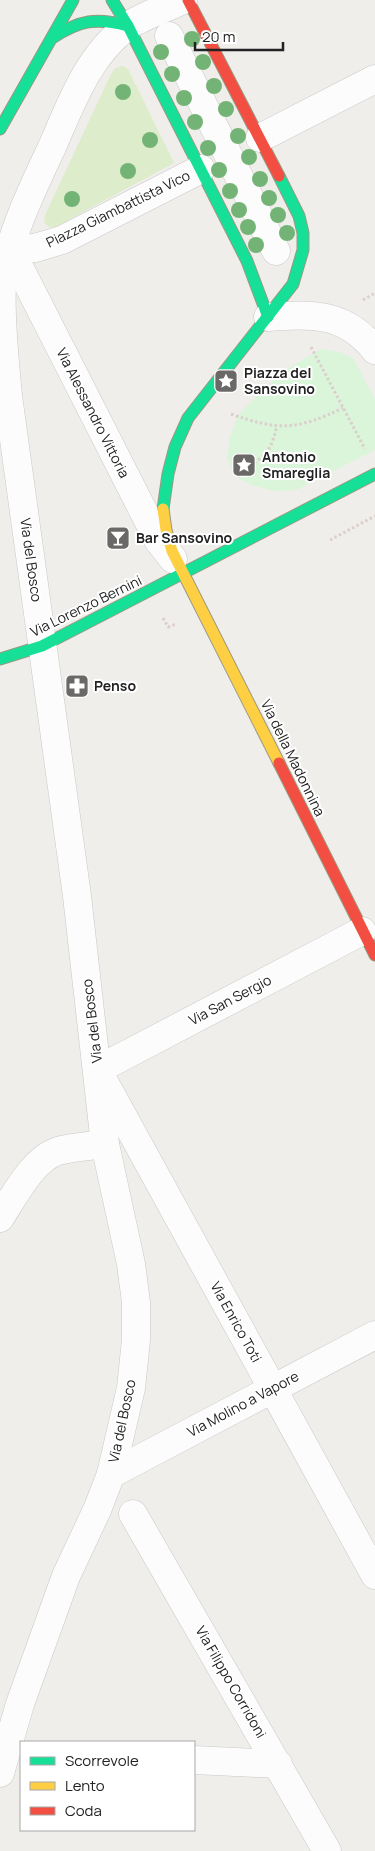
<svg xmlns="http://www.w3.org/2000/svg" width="375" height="1851" font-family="Manrope,sans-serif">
<rect width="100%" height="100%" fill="#f0eeeb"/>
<polygon fill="#ddeccb" points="123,66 128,69 174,163 55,227 49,227 44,223 45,215 110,76 115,68"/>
<polygon fill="#daf5da" points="321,349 340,352 353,358 375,399 375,450 296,490 274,491 251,485 235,476 227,458 230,437 238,415 280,373"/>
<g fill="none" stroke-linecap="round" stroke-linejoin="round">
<g stroke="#c9c8c7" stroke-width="29">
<g id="street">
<polyline points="169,36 276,251"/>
<polyline points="260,138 375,79"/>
<polyline points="10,249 158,540 173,559"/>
<polyline points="10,249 35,248 62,240 201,169"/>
<path d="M268,317C311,313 346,313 375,350"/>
<polyline points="97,1070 362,931"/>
<polyline points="103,1080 375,1575"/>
<path d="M0,1218C14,1196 33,1159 58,1151C73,1147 90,1146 105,1144"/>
<polyline points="111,1474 375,1335"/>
<polyline points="133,1514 327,1851"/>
<polyline points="194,1760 278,1764"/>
<path d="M0,1773L20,1704L66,1576L97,1510L111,1474L131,1388L136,1340V1302L131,1264L105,1144L77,896L8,396C5,362 0,319 2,286C9,236 31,192 52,147C71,104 88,55 128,26C142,16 167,8 183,0"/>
</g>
</g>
<g stroke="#999a82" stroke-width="13">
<g id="fast">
<polyline points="112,0 128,26 247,261 268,317"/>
<path d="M52,38C80,20 96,17 128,26"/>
<polyline points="0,129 73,0"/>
<polyline points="163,509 168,474 175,447 188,418 293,284 303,250 303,233 299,216 279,176"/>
<polyline points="0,659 42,646 375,474"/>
</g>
</g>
<g stroke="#999a82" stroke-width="13">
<polyline id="slow" points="163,509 166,530 172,551 279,763"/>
</g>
<g stroke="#999a82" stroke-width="13">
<g id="jam">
<polyline points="188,0 279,176"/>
<polyline points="279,763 375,955"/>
</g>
</g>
<g stroke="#dccecd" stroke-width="3" stroke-dasharray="2.5 2.5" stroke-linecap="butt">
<polyline points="363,300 375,293"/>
<polyline points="311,347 365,449"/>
<path d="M231,414C279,431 297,430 343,408"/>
<path d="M254,463C270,452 272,445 277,426"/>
<polyline points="330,540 375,516"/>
<polyline points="163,618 168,627 176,624"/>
</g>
<use href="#street" stroke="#fdfcfc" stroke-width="28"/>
<use href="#fast" stroke="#16e098" stroke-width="11"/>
<use href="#slow" stroke="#ffcf43" stroke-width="11"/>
<use href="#jam" stroke="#f24e42" stroke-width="11"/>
</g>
<g fill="#73b476">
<circle cx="192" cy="39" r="8"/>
<circle cx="161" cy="52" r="8"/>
<circle cx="203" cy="62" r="8"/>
<circle cx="172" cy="74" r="8"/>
<circle cx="214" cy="86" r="8"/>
<circle cx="123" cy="92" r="8"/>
<circle cx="184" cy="98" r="8"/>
<circle cx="226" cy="109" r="8"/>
<circle cx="195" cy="122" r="8"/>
<circle cx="238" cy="136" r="8"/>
<circle cx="150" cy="140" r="8"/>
<circle cx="208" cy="148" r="8"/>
<circle cx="249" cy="157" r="8"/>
<circle cx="219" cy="170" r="8"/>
<circle cx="128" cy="171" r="8"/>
<circle cx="260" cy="179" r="8"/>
<circle cx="230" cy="191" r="8"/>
<circle cx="269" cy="198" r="8"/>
<circle cx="72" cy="199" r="8"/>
<circle cx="239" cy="210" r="8"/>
<circle cx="278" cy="215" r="8"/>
<circle cx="248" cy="227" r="8"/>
<circle cx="287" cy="233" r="8"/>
<circle cx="256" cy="245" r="8"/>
</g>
<defs>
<g id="sight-square" transform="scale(1.25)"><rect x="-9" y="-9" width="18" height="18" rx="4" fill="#6a6968" stroke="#fff"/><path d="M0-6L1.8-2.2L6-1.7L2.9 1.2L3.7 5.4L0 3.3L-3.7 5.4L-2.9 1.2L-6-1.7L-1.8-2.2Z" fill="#fff"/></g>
<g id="bar-square" transform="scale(1.25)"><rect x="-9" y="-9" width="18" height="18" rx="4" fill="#6a6968" stroke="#fff"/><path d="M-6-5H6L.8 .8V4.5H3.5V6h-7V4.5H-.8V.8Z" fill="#fff"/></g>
<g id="pharmacy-square" transform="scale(1.25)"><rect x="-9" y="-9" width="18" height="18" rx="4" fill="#6a6968" stroke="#fff"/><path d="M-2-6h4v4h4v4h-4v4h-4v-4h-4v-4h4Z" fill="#fff"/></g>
</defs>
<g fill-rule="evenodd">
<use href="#sight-square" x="226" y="381"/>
<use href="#sight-square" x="244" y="465"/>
<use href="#bar-square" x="118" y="538"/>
<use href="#pharmacy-square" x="77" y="686"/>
</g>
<g text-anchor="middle" stroke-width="4" stroke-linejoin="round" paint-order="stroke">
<g font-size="14" fill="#222" stroke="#fff">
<text transform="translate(118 209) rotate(-26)" y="5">Piazza Giambattista Vico</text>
<text transform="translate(93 413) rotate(63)" y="5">Via Alessandro Vittoria</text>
<text transform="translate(31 560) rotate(82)" y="5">Via del Bosco</text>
<text transform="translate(86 606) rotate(-26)" y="5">Via Lorenzo Bernini</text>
<text transform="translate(293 758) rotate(64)" y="5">Via della Madonnina</text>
<text transform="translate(230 1000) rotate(-28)" y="5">Via San Sergio</text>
<text transform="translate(92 1021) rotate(-97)" y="5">Via del Bosco</text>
<text transform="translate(236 1322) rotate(61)" y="5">Via Enrico Toti</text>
<text transform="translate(243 1404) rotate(-28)" y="5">Via Molino a Vapore</text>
<text transform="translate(122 1421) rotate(-78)" y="5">Via del Bosco</text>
<text transform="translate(231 1682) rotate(60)" y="5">Via Filippo Corridoni</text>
</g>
<g font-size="14" font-weight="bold" fill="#222" stroke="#fff" text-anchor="start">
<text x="244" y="378">Piazza del<tspan x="244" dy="16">Sansovino</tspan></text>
<text x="262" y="462">Antonio<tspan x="262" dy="16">Smareglia</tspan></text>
<text x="136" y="543">Bar Sansovino</text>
<text x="94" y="691">Penso</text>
</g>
</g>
<rect x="20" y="1741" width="175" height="90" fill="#ffffff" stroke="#a7a7a7"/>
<rect x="30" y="1757" width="25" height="8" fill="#16e098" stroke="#a7a7a7"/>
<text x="65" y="1766" font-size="15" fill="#222222">Scorrevole</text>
<rect x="30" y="1782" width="25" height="8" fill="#ffcf43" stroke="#a7a7a7"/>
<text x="65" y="1791" font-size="15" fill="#222222">Lento</text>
<rect x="30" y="1807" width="25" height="8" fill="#f24e42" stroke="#a7a7a7"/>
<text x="65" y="1816" font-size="15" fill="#222222">Coda</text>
<path d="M195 42v8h88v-8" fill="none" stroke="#222222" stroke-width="2.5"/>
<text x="202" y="42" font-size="15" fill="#222222" stroke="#ffffff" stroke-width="4" paint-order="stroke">20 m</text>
</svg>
